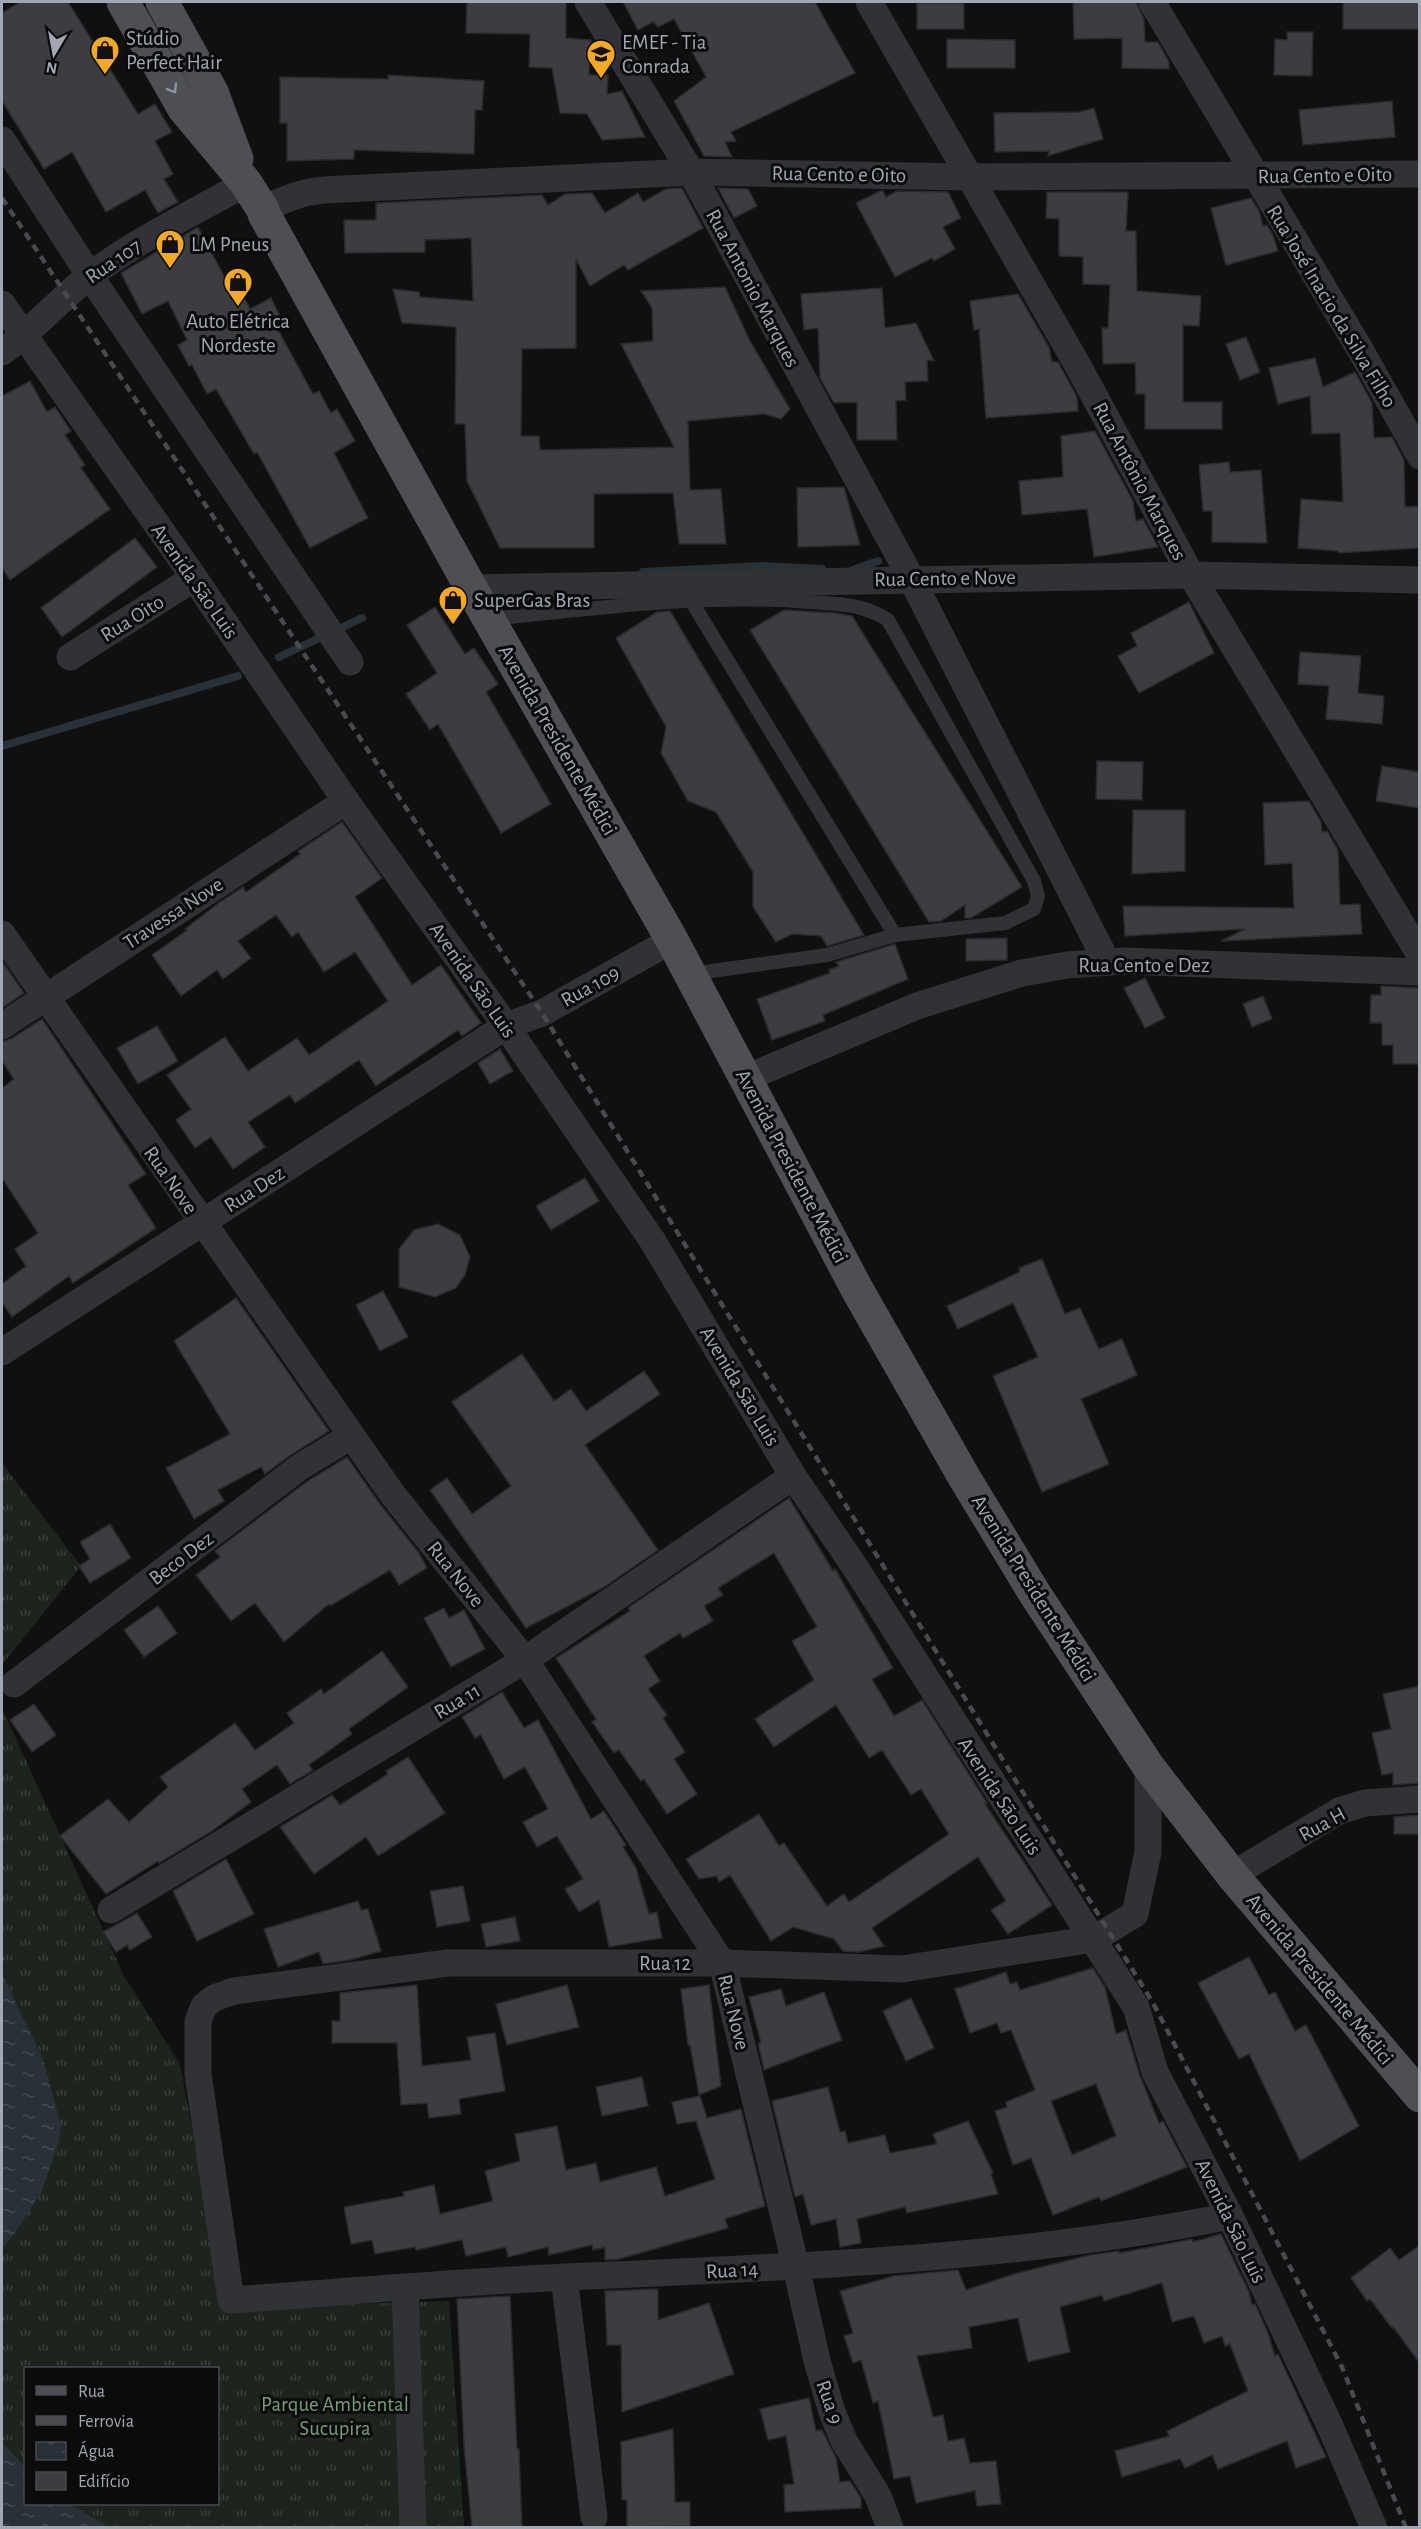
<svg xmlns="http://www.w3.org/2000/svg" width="1421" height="2529" font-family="'Alegreya Sans',sans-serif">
<defs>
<pattern id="grass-tufts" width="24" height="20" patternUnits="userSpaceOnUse" patternTransform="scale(1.5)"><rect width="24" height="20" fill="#1c241d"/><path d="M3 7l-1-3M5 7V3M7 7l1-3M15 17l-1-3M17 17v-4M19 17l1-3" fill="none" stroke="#3a413b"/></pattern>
<pattern id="water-ripples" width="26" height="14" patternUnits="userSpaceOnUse" patternTransform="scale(1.5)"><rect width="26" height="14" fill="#283137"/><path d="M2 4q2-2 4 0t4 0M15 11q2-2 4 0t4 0" fill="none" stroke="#444c52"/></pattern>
</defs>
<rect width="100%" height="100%" fill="#101011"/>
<g fill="url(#grass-tufts)" fill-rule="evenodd">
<polygon points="2,1463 81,1566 2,1665"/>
<path d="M2,1708L124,1976L180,2064L225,2308L449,2301L464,2527H2ZM26,2368H218V2504H26Z"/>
</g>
<g fill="url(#water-ripples)">
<polygon points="2,1974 43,2059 61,2126 59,2141 41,2193 14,2234 2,2249"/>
<polygon points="2,2442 25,2467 26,2504 70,2504 109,2527 2,2527"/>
</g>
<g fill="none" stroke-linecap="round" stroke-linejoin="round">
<g stroke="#283137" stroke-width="8">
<polyline points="853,570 878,561"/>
<polyline points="643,572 762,566 822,569"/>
<polyline points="279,657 362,618"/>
<polyline points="2,746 238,676"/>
</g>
</g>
<g fill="#3c3d41" stroke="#2a2a2d" stroke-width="1.5" fill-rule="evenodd">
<polygon points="20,2 68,2 138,114 155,104 172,132 155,141 173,174 164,179 178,202 158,213 145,190 106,212 72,152 44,169 2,101 2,13"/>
<polygon points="467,2 566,2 566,38 591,40 589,75 608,75 607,94 622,91 645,137 602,140 587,114 560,113 552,68 529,67 530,34 466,33"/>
<polygon points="623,2 815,2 855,73 731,132 736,141 725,142 732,157 704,156 674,101 706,77 674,19 658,27 653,22 638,30"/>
<polygon points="1073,2 1136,2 1144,19 1145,42 1158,42 1169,62 1169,69 1122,68 1122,38 1074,39"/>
<rect x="1343" y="2" width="76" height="27"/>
<rect x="917" y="3" width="47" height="26"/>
<polygon points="1287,32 1313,32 1312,76 1274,75 1275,39 1287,40"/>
<polygon points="947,39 1015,40 1015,68 947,68"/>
<polygon points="388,75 484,81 482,110 475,110 474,154 354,150 354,159 287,161 287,123 280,123 280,77 388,79"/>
<polygon points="1392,101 1395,137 1303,145 1299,110"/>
<polygon points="1094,108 1103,139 1048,156 1049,151 995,152 994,113 1079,112"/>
<polygon points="682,188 703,228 628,270 624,265 590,286 576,259 576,348 522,349 521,436 539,436 540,450 674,447 621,344 653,341 652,308 641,291 725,287 750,341 790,409 781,419 764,414 688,421 690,490 721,489 726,544 679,544 673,493 594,494 594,548 500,548 467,481 465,424 455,424 456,327 402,323 393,289 419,292 420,297 473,301 471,238 425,240 425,252 345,253 344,220 376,220 376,203 542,195 548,205 565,194 592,193 605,213 638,193 643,202 666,189"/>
<polygon points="718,188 748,189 757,206 734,218"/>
<polygon points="880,191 883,191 886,197 897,191 948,192 961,218 943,227 955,249 934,261 932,258 895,277 856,203"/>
<polygon points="1047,192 1128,192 1126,231 1136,231 1137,291 1201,296 1199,326 1183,325 1183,402 1222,402 1222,429 1145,429 1145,394 1136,394 1135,363 1103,364 1102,328 1108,328 1110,285 1083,284 1083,257 1059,256 1059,219 1046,218"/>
<polygon points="1251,198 1259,211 1263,226 1267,225 1273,235 1278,251 1226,265 1211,208"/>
<polygon points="198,227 224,276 232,273 250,309 271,298 282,320 275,324 313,394 319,391 331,413 337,409 355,441 334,453 368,518 310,548 257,452 254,454 216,389 207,394 192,365 189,366 178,345 187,340 168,301 142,314 121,273"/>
<polygon points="882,288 885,328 916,323 934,361 927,360 928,381 905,382 906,400 896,401 897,440 857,440 857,402 834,403 820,378 818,328 804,330 801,294"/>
<polygon points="1018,294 1049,347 1052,362 1058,362 1077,397 1078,411 986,418 979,329 974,330 970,301"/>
<polygon points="1246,337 1260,372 1240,380 1226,344"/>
<polygon points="1315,358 1323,387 1355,372 1372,403 1374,438 1392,437 1404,460 1405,507 1419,506 1419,548 1338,553 1338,551 1298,548 1301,499 1343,502 1340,433 1312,434 1310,396 1278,404 1269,368"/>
<polygon points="30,381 47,412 55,407 71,431 65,435 85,465 81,468 110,509 10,580 2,568 2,396"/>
<polygon points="1095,431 1133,501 1136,521 1143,519 1158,547 1094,557 1087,509 1022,515 1019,481 1063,477 1061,436"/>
<polygon points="1229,462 1230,472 1261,470 1267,543 1212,542 1212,511 1203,511 1199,465"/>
<polygon points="844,487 860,545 798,547 797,488"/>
<polygon points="135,538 157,567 62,637 41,608"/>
<polygon points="1189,602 1214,653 1139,693 1118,656 1137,646 1131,633"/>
<polygon points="435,607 465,654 474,648 498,684 486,692 551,804 501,833 438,724 430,730 406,694 437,673 407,625"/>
<polygon points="784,610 835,613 852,616 1022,887 971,918 965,918 965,905 941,921 929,922 750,630"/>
<polygon points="670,611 864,935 827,946 821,936 792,934 776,942 753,907 753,872 716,812 688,801 661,753 666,727 616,638 657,612"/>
<polygon points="1300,652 1361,656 1358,693 1384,696 1382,724 1326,719 1329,686 1298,684"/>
<polygon points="1097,761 1143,762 1142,800 1096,799"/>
<polygon points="1382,766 1419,772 1419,808 1376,801"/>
<polygon points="1309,801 1321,822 1322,832 1327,831 1338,850 1340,905 1360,904 1362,934 1221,941 1245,929 1125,936 1123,906 1294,908 1292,863 1265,865 1263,803"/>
<polygon points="1133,810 1185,810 1185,871 1132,874"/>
<polygon points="342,822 382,878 355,897 412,985 441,965 481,1023 462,1036 458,1030 376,1086 359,1060 295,1103 290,1095 248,1122 265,1147 233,1169 211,1137 195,1148 176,1120 191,1109 167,1075 225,1037 248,1071 297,1038 309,1055 388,1001 355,952 324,972 298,932 292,937 276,915 238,941 251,958 223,979 217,970 181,996 152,955 187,930 185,929 220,902 243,887 246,892 300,854 298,851"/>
<polygon points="1007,938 1007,960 966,961 966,939"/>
<polygon points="895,944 908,979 823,1015 825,1021 772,1040 757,999 830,973 829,970 839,966 836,962"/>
<polygon points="2,961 24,993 2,1008"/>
<polygon points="1145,978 1165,1018 1145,1028 1124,988"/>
<polygon points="1381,986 1419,988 1419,1064 1393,1064 1393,1045 1382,1045 1382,1023 1370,1023 1371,995 1381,995"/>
<polygon points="1263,996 1272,1019 1252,1027 1243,1004"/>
<polygon points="42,1019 146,1174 128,1185 156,1228 73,1283 69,1276 12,1317 2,1302 2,1284 26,1266 15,1249 38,1233 2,1178 2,1088 14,1079 2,1061 2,1042 11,1039"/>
<polygon points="157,1026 178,1061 138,1084 117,1048"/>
<polygon points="500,1049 513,1071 490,1084 478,1063"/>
<polygon points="585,1178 599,1201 551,1230 536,1206"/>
<polygon points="438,1224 460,1235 470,1257 465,1275 456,1288 435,1297 399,1287 399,1249 414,1230"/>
<polygon points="1042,1259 1065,1314 1080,1308 1099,1349 1122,1339 1137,1375 1081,1399 1109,1464 1042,1492 993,1376 1038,1357 1013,1303 958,1329 947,1306 1020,1272 1019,1268"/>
<polygon points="383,1291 408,1337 380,1351 356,1305"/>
<polygon points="236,1298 329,1431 292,1454 265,1474 261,1467 218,1490 224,1501 194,1519 166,1468 230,1434 174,1341"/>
<polygon points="522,1354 554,1401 571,1389 586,1411 644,1371 660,1394 585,1445 658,1550 604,1587 526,1628 430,1490 447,1478 472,1514 511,1486 452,1402"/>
<polygon points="347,1457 380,1504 419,1553 427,1568 399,1585 390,1570 330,1606 329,1604 284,1642 255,1603 231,1621 196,1575 220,1557 215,1551 309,1480"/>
<polygon points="789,1498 833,1571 835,1569 893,1668 872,1679 894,1716 922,1700 987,1803 985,1804 1052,1905 1008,1934 991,1910 1006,1901 978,1857 872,1928 884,1946 859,1952 843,1951 834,1939 793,1927 771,1941 730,1875 719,1882 717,1876 699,1879 686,1859 759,1814 779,1846 784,1843 827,1906 844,1894 849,1902 949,1834 921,1789 911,1795 882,1750 869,1758 836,1705 774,1747 755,1719 814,1680 792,1641 817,1627 774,1553 718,1588 723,1595 704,1606 713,1621 683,1638 680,1633 644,1656 660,1681 648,1689 667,1715 663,1718 685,1752 674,1759 697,1794 667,1814 644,1779 641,1781 619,1750 614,1753 592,1722 596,1719 556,1658 630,1611 628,1608"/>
<polygon points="110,1524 131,1558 90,1583 79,1566 90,1559 80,1542"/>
<polygon points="158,1606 177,1633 144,1657 124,1630"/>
<polygon points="444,1608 449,1618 464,1610 485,1649 451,1667 424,1618"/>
<polygon points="382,1651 408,1687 349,1729 352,1734 309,1765 313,1770 290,1784 277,1765 242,1789 251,1802 212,1831 159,1863 158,1861 106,1894 60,1836 108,1799 129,1822 168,1787 160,1777 235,1723 255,1750 294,1723 287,1713 321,1689 324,1694"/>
<polygon points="1419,1686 1419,1783 1393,1785 1393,1773 1382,1775 1372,1733 1391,1729 1383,1694"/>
<polygon points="502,1692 524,1728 538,1720 591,1819 604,1811 626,1845 623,1847 636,1868 649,1914 657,1912 662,1938 609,1947 599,1900 579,1912 565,1889 583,1879 557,1836 537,1847 523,1822 548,1809 525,1767 504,1779 481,1735 475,1738 462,1717"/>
<polygon points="34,1704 56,1735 32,1752 10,1720"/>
<polygon points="408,1757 445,1813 378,1856 366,1837 314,1874 280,1827 332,1795 340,1805 388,1774 386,1771"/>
<polygon points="1419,1815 1419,1834 1394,1834 1394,1817"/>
<polygon points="226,1859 254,1914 197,1941 173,1891"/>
<polygon points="463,1886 470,1921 437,1927 430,1891"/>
<polygon points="358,1901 361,1910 368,1909 381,1951 350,1960 323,1964 319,1952 278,1967 264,1929"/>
<polygon points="137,1913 152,1937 130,1950 127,1945 116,1952 103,1932"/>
<polygon points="515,1917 520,1941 486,1947 481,1924"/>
<polygon points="1249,1957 1269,1995 1275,1992 1295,2031 1306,2025 1359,2126 1300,2161 1249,2054 1239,2059 1198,1983"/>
<path d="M1093,1968L1105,1987L1116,2034L1126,2030L1140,2076L1159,2123L1163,2121L1187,2167L1101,2201L1099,2197L1053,2215L1031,2158L1013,2165L995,2111L1007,2107L1006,2102L1035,2090L1011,2030L1001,2033L997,2023L970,2033L955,1989L1006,1972L1010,1984L1017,1982L1020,1990ZM1096,2084L1116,2136L1072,2155L1051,2101Z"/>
<polygon points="417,1985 422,2066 471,2060 467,2037 495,2033 505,2091 459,2099 461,2114 429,2118 427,2103 401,2105 397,2043 332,2043 332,2021 340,2021 340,1993"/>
<polygon points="567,1985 579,2027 507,2045 496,2004"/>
<polygon points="709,1985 721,2086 699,2095 690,2045 688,2045 681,1989"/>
<polygon points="781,1989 786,2006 824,1992 842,2040 764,2070 758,2043 761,2043 749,1997"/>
<polygon points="911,1998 934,2048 906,2061 883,2011"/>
<polygon points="642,2077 648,2106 602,2116 596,2087"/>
<polygon points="828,2087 840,2132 845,2131 848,2143 885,2135 890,2153 937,2144 933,2134 968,2121 993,2173 991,2174 998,2194 907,2213 905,2207 857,2219 861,2243 840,2247 836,2219 811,2225 803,2194 795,2197 772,2101"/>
<polygon points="700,2096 707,2118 741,2109 765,2206 725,2219 728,2228 619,2259 605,2260 605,2247 593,2250 592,2245 549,2255 548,2247 508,2257 506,2247 466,2256 462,2240 416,2250 415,2247 375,2254 372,2240 351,2244 344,2207 404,2196 403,2192 434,2185 440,2214 493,2201 485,2171 520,2161 515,2134 557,2126 566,2170 596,2163 600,2182 656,2167 665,2196 715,2179 696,2121 677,2124 672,2102"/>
<polygon points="1221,2234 1249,2292 1252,2305 1255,2304 1268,2333 1275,2356 1278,2354 1326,2457 1296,2468 1287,2441 1218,2469 1212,2455 1185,2468 1180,2459 1122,2477 1115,2451 1169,2436 1167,2431 1248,2391 1230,2344 1225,2346 1222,2336 1204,2343 1194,2316 1172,2322 1162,2283 1104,2301 1102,2295 1060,2307 1070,2352 1028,2362 1018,2318 969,2327 972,2348 917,2356 933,2417 943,2415 948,2441 964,2438 970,2463 996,2461 1001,2504 977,2506 975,2491 916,2503 910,2476 894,2479 878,2401 873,2403 861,2360 853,2363 844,2336 853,2333 840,2291 894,2276 958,2270 966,2290 1014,2274 1090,2255 1119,2251 1119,2253 1192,2239 1193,2242"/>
<polygon points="1419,2246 1419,2362 1393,2327 1392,2328 1370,2299 1367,2301 1351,2278 1390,2248 1399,2260"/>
<polygon points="658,2289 658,2320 709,2303 734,2374 622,2412 621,2345 607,2345 605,2291"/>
<polygon points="510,2296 517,2449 519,2449 522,2528 472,2528 464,2446 457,2299"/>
<polygon points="809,2398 816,2431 822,2430 836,2458 840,2482 850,2481 861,2498 861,2508 785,2512 784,2485 794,2484 786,2436 768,2440 760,2409"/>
<polygon points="673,2429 675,2502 690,2502 690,2526 627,2527 627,2500 622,2500 621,2442"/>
</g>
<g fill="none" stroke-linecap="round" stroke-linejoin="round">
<g stroke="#313236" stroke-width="14">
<polyline points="690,599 895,935"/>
<path d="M489,619C595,609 702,593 809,602C838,604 862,603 888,620L1034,881L1038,896L1034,909L1005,923L895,935L827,955L690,974"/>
</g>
<g stroke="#313236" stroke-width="27">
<polyline points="588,2 691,172 911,578 1107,962"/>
<polyline points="869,2 1077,364 1191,575 1420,955"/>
<polyline points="1152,2 1361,351 1420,456"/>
<polyline points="2,140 90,276 350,662"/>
<path d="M263,210C283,199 301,192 324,190L691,172L968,177L1420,174"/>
<polyline points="2,304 186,566 346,801 506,1026 652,1240 793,1476 855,1567 1136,2007 1155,2072 1230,2216 1330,2426 1374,2528"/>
<path d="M2,352C33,330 58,301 88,277C137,240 193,213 246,183"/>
<polyline points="471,588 1191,575 1420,580"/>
<polyline points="70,657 194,578"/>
<polyline points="2,934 393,1495 525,1660 722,1963 796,2267 817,2361 832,2412 844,2441 878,2496 890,2528"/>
<polyline points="2,1026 346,801"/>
<polyline points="746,1078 917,1006 1022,973 1067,965 1124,961 1420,972"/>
<polyline points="2,1352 506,1026 542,1013 672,940"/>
<polyline points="14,1684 300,1467 351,1436"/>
<path d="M1148,1766V1852L1135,1914L1094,1939L902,1969L722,1963H448L234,1991L214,1998L204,2006L198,2021V2074L231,2300C343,2292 456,2282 568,2277C789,2267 1013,2260 1230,2216"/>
<polyline points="1232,1875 1339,1811 1365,1803 1420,1799"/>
<polyline points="111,1910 525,1660 793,1476"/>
<polyline points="564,2277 594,2517"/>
<polyline points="405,2288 413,2528"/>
</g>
<g stroke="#4d4f55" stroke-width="33">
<polyline points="123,2 184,109 246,183 263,210 264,214 471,588 672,940 858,1291 964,1477 1035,1594 1148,1766 1232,1875 1420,2096"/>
<polyline points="162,2 212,92 237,159"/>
</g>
<polyline stroke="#484a4f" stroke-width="4.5" stroke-dasharray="8 6" stroke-linecap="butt" points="2,198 542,1013 1153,2003 1342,2367 1406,2528"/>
</g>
<defs><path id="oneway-chevron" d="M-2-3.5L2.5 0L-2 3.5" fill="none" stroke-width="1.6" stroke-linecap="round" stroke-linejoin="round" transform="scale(1.5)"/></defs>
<use stroke="#9095a0" href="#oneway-chevron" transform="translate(173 89) rotate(60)"/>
<defs>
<g id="shop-pin" transform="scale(1.5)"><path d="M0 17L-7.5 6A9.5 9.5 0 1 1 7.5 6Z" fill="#f4a925" stroke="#0b0b0c"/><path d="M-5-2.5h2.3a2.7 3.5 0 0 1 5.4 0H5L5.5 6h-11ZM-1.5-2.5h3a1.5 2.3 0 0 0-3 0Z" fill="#111"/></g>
<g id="school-pin" transform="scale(1.5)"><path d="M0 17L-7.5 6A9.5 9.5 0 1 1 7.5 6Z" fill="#f4a925" stroke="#0b0b0c"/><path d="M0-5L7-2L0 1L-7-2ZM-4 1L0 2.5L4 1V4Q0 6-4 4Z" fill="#111"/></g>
</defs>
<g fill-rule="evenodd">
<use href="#shop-pin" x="105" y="50"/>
<use href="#school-pin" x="601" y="54"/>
<use href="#shop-pin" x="170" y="244"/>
<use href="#shop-pin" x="238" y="282"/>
<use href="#shop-pin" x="453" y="600"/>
</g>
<g text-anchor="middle" stroke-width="6" stroke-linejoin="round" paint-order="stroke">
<g font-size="21" fill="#a1a7b3" stroke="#0b0b0c" text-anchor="start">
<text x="126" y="45">Stúdio<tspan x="126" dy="24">Perfect Hair</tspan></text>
<text x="622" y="49">EMEF - Tia<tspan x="622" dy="24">Conrada</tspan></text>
<text x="191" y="251">LM Pneus</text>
<text x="238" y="328" text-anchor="middle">Auto Elétrica<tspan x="238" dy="24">Nordeste</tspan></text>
<text x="474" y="607">SuperGas Bras</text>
</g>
<g font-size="21" fill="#a1a7b3" stroke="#0b0b0c">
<text transform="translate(839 174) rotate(1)" y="7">Rua Cento e Oito</text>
<text transform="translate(1325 175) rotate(-1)" y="7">Rua Cento e Oito</text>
<text transform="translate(113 261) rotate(-34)" y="7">Rua 107</text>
<text transform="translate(753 288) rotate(62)" y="7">Rua Antonio Marques</text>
<text transform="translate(1332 306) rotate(59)" y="7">Rua José Inacio da Silva Filho</text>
<text transform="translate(1140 481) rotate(62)" y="7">Rua Antônio Marques</text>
<text transform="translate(945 578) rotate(-1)" y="7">Rua Cento e Nove</text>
<text transform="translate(195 581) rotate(55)" y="7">Avenida São Luis</text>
<text transform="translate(132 618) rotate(-32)" y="7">Rua Oito</text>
<text transform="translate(558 740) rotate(60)" y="7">Avenida Presidente Médici</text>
<text transform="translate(173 913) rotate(-33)" y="7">Travessa Nove</text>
<text x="1144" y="972">Rua Cento e Dez</text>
<text transform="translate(473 980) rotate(55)" y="7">Avenida São Luis</text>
<text transform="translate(590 986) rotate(-29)" y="7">Rua 109</text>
<text transform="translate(792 1166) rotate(62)" y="7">Avenida Presidente Médici</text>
<text transform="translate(171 1180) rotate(55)" y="7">Rua Nove</text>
<text transform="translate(254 1189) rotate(-33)" y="7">Rua Dez</text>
<text transform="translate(740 1386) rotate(59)" y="7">Avenida São Luis</text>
<text transform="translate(181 1558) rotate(-37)" y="7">Beco Dez</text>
<text transform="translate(456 1574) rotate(51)" y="7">Rua Nove</text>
<text transform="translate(1034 1588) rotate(58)" y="7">Avenida Presidente Médici</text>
<text transform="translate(457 1701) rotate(-31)" y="7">Rua 11</text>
<text transform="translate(1000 1796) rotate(57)" y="7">Avenida São Luis</text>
<text transform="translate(1322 1824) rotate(-29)" y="7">Rua H</text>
<text x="665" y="1970">Rua 12</text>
<text transform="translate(1320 1979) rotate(50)" y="7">Avenida Presidente Médici</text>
<text transform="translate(734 2012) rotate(76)" y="7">Rua Nove</text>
<text transform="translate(1231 2221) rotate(64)" y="7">Avenida São Luis</text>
<text transform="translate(732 2270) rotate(-3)" y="7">Rua 14</text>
<text transform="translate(830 2402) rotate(71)" y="7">Rua 9</text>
</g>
<g font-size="21" fill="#779e79" stroke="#0b0b0c">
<text x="335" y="2411">Parque Ambiental<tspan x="335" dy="24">Sucupira</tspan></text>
</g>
</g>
<rect width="1421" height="2529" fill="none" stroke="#a1a7b3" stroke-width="6"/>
<rect x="24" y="2367" width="195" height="138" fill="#0b0b0c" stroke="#47494f" stroke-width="1.5"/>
<rect x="36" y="2386" width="30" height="9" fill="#4d4f55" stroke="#47494f" stroke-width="1.5"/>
<text x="78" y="2397" font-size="18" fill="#a1a7b3">Rua</text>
<rect x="36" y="2416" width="30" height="9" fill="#484a4f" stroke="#47494f" stroke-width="1.5"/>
<text x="78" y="2427" font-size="18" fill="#a1a7b3">Ferrovia</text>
<rect x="36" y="2442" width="30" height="18" fill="url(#water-ripples)" stroke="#47494f" stroke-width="1.5"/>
<text x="78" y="2457" font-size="18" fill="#a1a7b3">Água</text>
<rect x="36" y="2472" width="30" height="18" fill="#3c3d41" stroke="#47494f" stroke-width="1.5"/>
<text x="78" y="2487" font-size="18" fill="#a1a7b3">Edifício</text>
<g transform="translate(54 54) rotate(190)" stroke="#0b0b0c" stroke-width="4.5" paint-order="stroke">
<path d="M0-4.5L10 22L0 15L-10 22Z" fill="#a1a7b3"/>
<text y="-9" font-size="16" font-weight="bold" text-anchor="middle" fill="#a1a7b3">N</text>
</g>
</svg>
